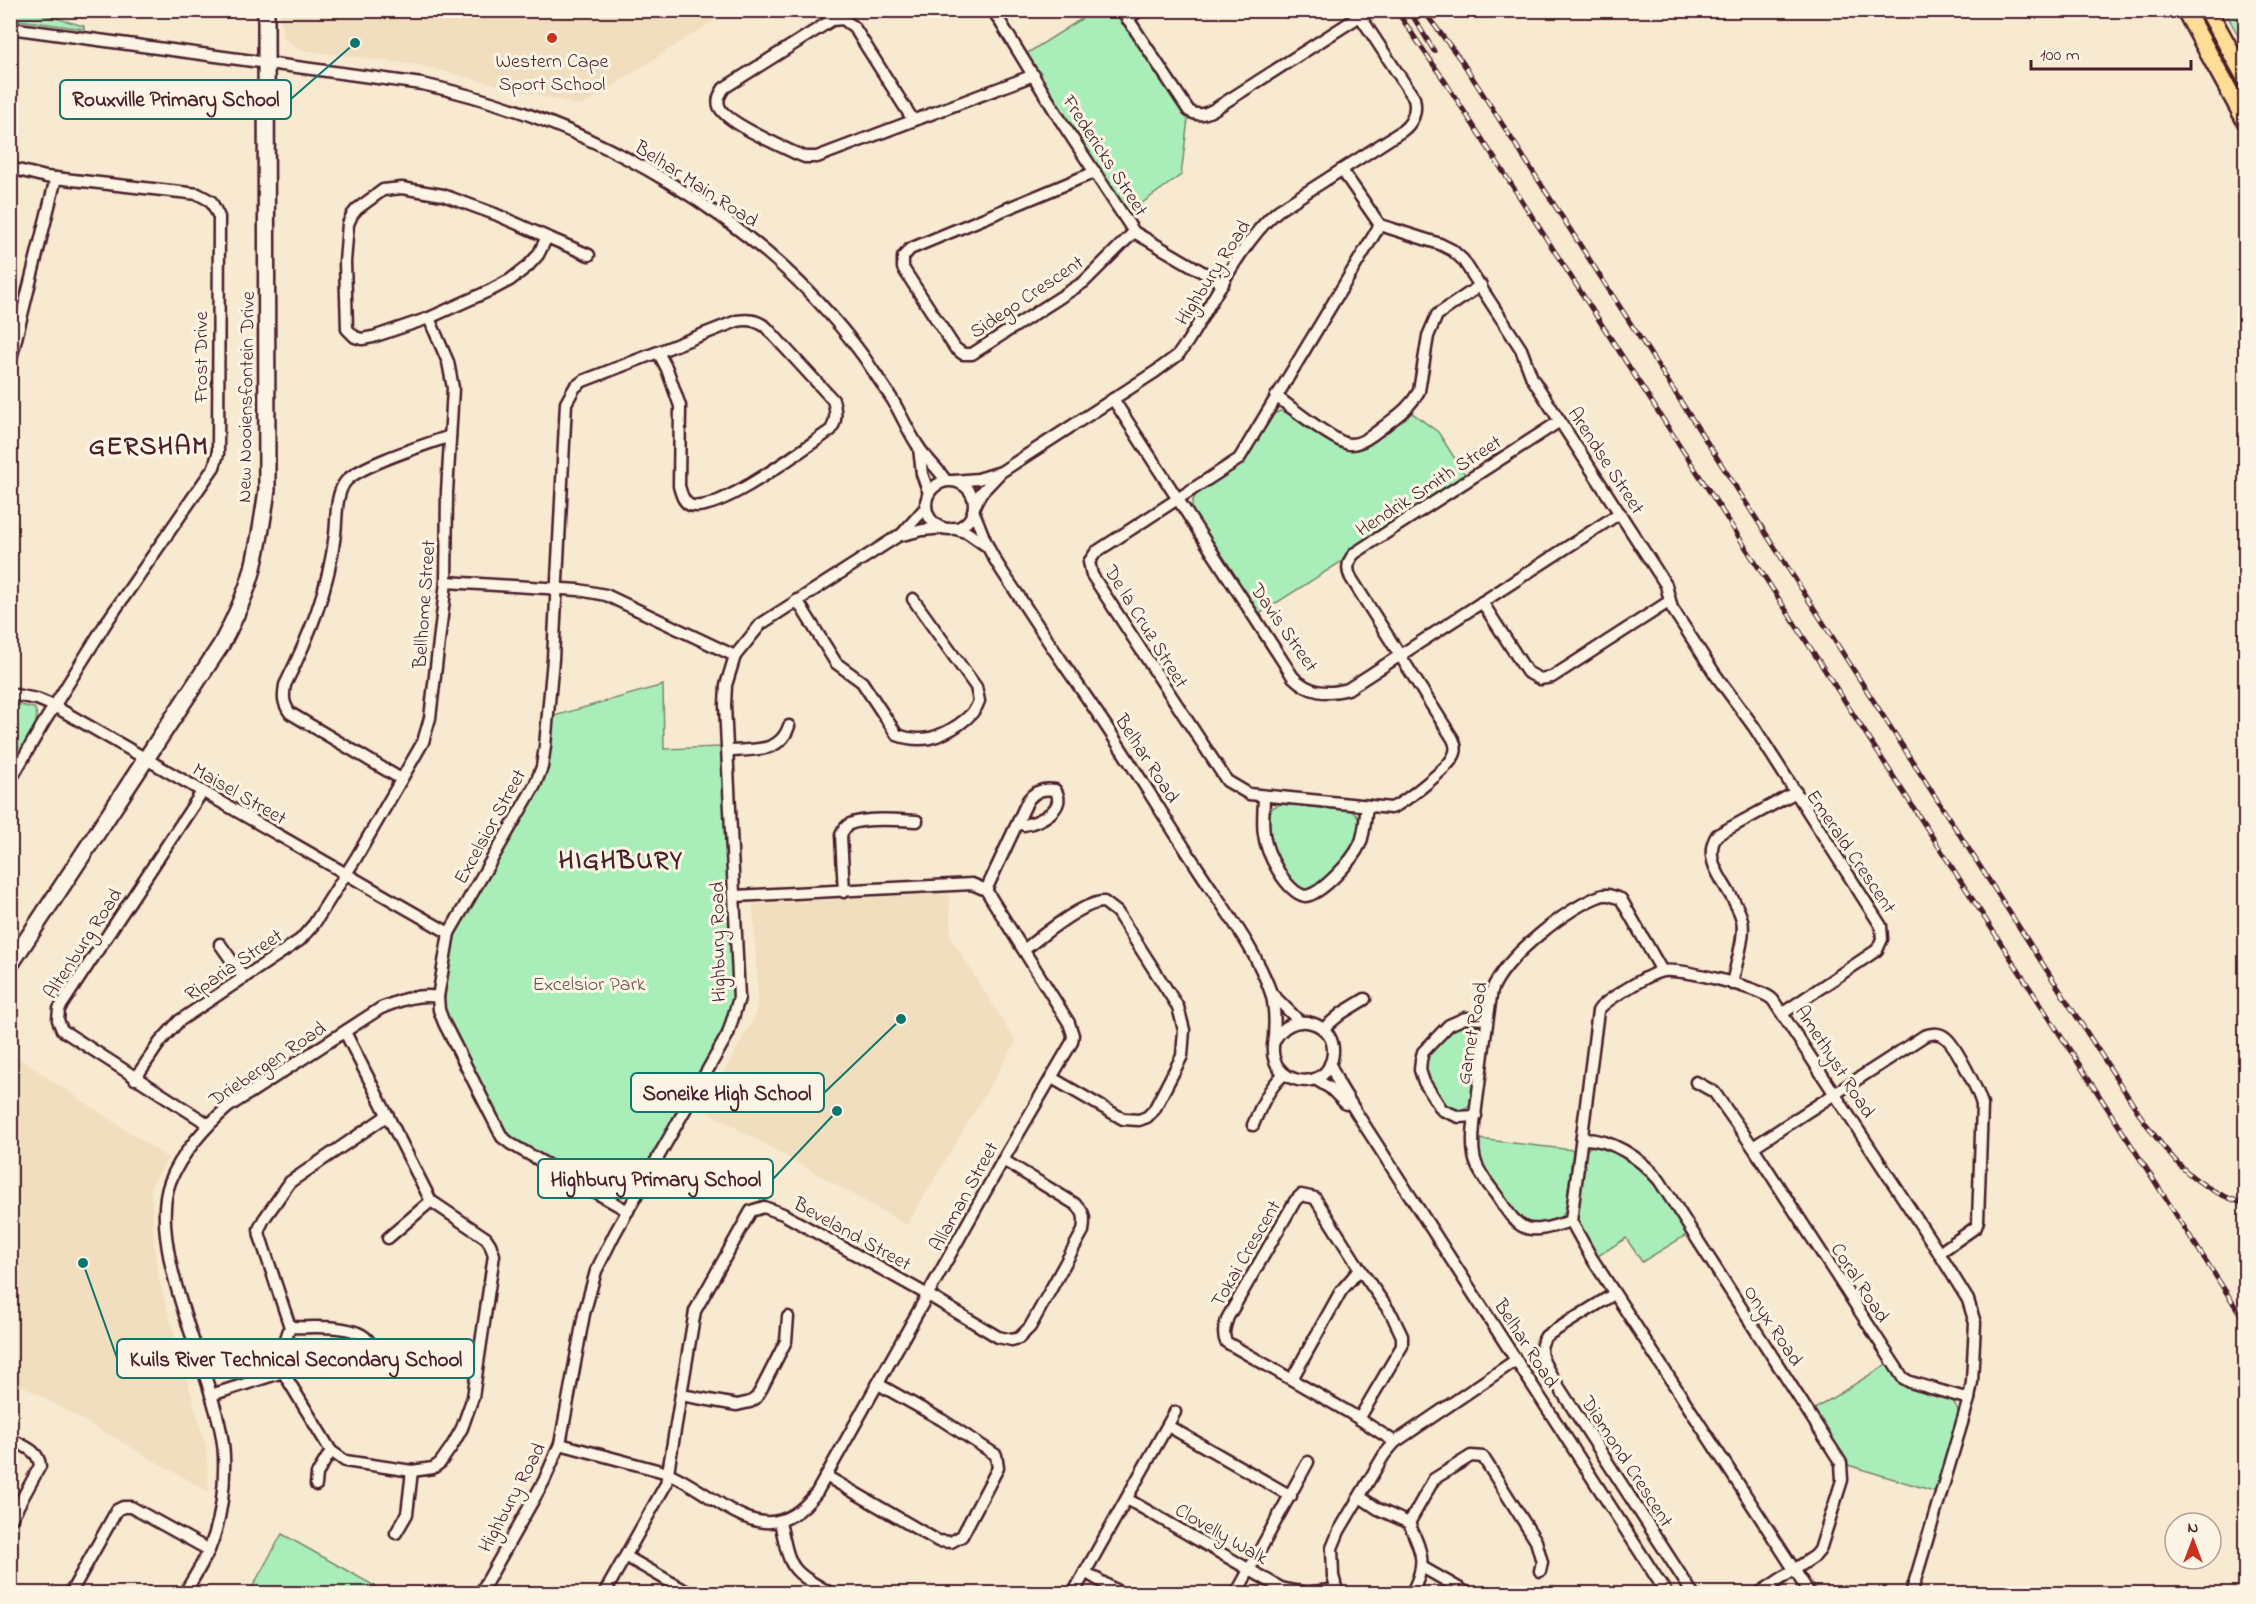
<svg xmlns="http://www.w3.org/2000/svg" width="2256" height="1604" font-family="'Indie Flower',sans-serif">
<rect width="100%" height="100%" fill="#f7ead0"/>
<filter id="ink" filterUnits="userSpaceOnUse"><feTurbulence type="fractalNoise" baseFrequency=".0167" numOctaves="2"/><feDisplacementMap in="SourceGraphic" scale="12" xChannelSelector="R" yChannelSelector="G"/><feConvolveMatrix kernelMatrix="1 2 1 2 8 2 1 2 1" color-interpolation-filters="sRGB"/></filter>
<g filter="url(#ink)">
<g fill="#f1debe">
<polygon points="280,11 280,10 728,11 582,106 419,65 300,50 282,36"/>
<polygon points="949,893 951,938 1016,1042 907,1225 703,1109 754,1018 758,997 753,904"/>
<polygon points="11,1053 168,1158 151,1186 154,1246 159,1280 206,1446 209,1492 11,1379"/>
</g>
<g fill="#a9eeb9" stroke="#7a8672" stroke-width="1.5">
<path d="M11,10C35,10 60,20 84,26V29L11,19Z"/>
<polygon points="1094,11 1116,11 1182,113 1188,119 1181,175 1128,213 1026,54"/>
<polygon points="2225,11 2245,11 2245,48"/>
<path d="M1280,411L1292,414L1335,445L1349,449L1363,444L1412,413L1438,432L1466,476L1349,551L1344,560L1259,614L1194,514C1190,505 1192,500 1198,492L1242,463L1272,415Z"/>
<polygon points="663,685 664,749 721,747 733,997 729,1013 720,1036 631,1191 626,1196 617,1198 514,1141 507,1134 446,1014 443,998 453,939 545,774 549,759 554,716"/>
<path d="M11,703L34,708C45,722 18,758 11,772Z"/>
<path d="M1280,804L1350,810C1382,828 1329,874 1315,888L1308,891L1294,886L1274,854L1268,833V819L1272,808Z"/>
<path d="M1473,1023L1479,1028L1481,1036L1473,1100C1453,1131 1434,1089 1424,1073L1427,1055L1457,1024Z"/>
<path d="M1478,1139L1573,1150L1566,1209C1560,1223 1545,1223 1532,1226L1517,1219L1479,1158Z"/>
<path d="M1599,1144C1643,1157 1664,1198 1688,1234L1642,1262L1626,1238L1598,1256L1576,1219L1584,1153L1590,1147Z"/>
<path d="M1887,1364C1892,1373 1897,1382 1906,1386C1924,1394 1957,1392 1959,1415L1937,1492L1848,1465L1813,1410Z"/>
<polygon points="282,1534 387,1593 249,1593"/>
</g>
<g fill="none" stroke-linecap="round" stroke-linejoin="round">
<g stroke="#4a1f2b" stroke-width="15">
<g id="street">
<polyline points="993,10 1061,121 1134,232 1223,284"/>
<polyline points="1127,19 1140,10"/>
<path d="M10,28L422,84C590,120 762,217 864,357C873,371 883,385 892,399C901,414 908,431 918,446C926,459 938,468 946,481"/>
<path d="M913,120L854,27L843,19L832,20L724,88C720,94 717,99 719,106C724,122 779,145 795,153L805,157H817L1034,75"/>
<polyline points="10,168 46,177 198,194 211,201 219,217 218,454 214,467 106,623 43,724 10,781"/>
<polyline points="1342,170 1380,225 1440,244 1452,250 1463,260 1521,349 1532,378 1666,585 1670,601 1552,677 1540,679 1527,672 1482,602"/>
<polyline points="1095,172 910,249 903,257 903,268 955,348 963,354 972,354 1084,282 1134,232"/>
<path d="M1380,225L1239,459L1096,552L1089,562L1092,575L1227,781L1249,794L1391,808C1403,804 1448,768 1453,757C1457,751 1456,745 1453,739L1351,578C1346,569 1348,560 1355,553L1560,421"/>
<polyline points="547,237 495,214 443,195 402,188 383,190 357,209 352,215 348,224 345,262 347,329 355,337 362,339 373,337 429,318 491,290 510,280 528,266 538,255 547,237 589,255"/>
<polyline points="10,363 56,178"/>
<path d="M1276,396C1289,406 1337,444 1350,444C1364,444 1376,432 1387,424C1400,414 1411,406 1419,391L1428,336L1437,315L1481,285"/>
<path d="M1113,399L1293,677C1309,693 1326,695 1348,689L1620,513"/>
<polyline points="919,448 922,474 929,493"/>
<path d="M954,481L978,479L1001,472L1155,372L1178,355L1188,341C1212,303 1244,237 1279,210L1402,131C1414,122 1417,111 1414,98L1360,16L1213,110C1203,115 1198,116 1189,111L1122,10"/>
<circle cx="950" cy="505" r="24"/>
<polyline points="974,507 981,493 999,474"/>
<path d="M973,511C979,523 983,537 989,549C997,565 1008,580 1018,595C1045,638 1075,680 1104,723C1135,769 1164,817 1195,864C1221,905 1255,947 1271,993C1276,1010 1275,1030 1273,1047C1270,1083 1323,1095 1332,1059C1341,1021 1288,1006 1273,1044"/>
<polyline points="953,528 968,533 988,547"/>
<polyline points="902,534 926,507"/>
<polyline points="446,582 579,590 606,595 735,656"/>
<path d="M797,600L836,663L862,682L897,735C908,739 919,740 930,738C947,734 974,718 979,701L976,687L913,599"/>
<polyline points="1670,601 1672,608 1715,674 1754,727 1881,926 1882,939 1877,950 1783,1013"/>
<polyline points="10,694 37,699 54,706 449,933"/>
<path d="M728,751C752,749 780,754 789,726"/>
<path d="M401,779L290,713C283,703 283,697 285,685C309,637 329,588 335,534C337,519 335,494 346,481C360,465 428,444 450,436"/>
<polyline points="202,792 59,1009 58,1020 62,1030 208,1124"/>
<path d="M1264,796C1264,808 1262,822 1264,834C1266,853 1286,892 1305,896C1321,895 1353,860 1360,844C1365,833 1365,819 1367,806"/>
<path d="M986,890L1028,800C1035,791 1043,788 1055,790C1068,808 1040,822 1024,825L1018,822"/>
<path d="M844,892L841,835C843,831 845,826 850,824C865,817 900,820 917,821"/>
<polyline points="220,944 244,978"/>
<path d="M1024,950C1040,937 1084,901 1104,902L1117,912L1178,1007L1184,1030L1182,1056L1154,1110L1147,1117L1139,1120L1123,1119L1052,1078"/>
<path d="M1732,984C1735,967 1746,936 1742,920C1736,892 1698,864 1717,835L1796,792"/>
<polyline points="1271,993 1300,1022"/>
<polyline points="1323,1029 1342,1013 1365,999"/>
<polyline points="345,1032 431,1201 486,1238 490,1244 494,1255 473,1397 462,1428 452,1446 440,1463 433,1468 412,1471 345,1461 331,1451 283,1372 282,1350 290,1327 260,1236 259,1229 264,1219 290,1182 388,1115"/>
<polyline points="1330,1064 1339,1084 1356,1112 1667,1594"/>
<polyline points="135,1079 160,1042 179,1021 300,940 314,924 356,858 423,742 430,718 446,582 447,492 453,388 448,362 429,318"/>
<polyline points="1315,1079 1330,1088 1346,1104"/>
<polyline points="1696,1082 1714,1092 1753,1147 1903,1378 1910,1382 1969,1399"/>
<polyline points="1476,1116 1459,1117 1442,1110 1424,1082 1420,1070 1421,1060 1423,1052 1449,1025 1465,1018 1487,1019"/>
<path d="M1253,1125C1261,1106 1268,1089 1284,1074"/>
<path d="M1582,1139C1611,1138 1640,1158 1659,1180L1841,1463L1842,1480L1820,1550L1815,1556L1758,1594"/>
<path d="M1753,1147L1924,1036C1932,1033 1939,1032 1946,1038C1956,1046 1979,1092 1982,1105L1978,1221L1976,1227L1939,1253"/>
<path d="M628,1211L511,1144L502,1137L444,1023L439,1010L438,997L449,933L535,785L542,767L545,746L553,659L566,403L575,387L583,381L658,352L667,369L680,406L679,486C681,493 683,502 690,505C716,516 807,446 831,430C837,420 836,411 833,400L766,327C756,320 749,319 737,321L658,352"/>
<path d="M1571,1221C1531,1233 1523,1237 1499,1199C1490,1186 1476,1171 1474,1155C1471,1138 1475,1117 1477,1100C1482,1063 1486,1027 1492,990C1506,956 1568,907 1603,895H1609L1621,899L1662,971"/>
<polyline points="388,1238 431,1201"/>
<path d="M1614,1294L1546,1336C1536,1351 1543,1361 1551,1375L1693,1594"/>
<path d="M290,1327C312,1328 343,1324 362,1335C369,1339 373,1347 378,1353"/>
<polyline points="1292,1379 1341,1291 1360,1269"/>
<polyline points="211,1395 283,1372"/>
<polyline points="681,1395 737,1405 750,1402 756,1398 762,1388 786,1341 788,1317"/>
<path d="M1359,1419L1399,1351L1402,1346V1336L1392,1315L1360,1269L1315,1198L1301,1195L1295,1201L1228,1317C1225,1326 1222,1333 1226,1342L1350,1413L1395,1442"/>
<polyline points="1168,1426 1291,1496"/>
<path d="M10,1439C23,1446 39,1450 40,1466L10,1521"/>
<path d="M560,1444L668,1473C723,1497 766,1559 817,1492L1003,1160L1072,1042L1073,1035L1069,1023L986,890L972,884L735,896"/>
<polyline points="826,1476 938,1541 951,1542 962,1536 998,1468 996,1455 942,1420 878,1384"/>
<polyline points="316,1485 317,1474 331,1451"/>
<path d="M1360,1497L1378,1509L1409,1523C1422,1553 1428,1563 1411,1594"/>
<path d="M1127,1499L1281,1588C1301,1594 1317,1592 1337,1589"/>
<path d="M780,1522C791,1570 788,1569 832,1594"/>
<polyline points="1409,1523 1434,1479 1471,1456 1483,1457 1536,1541 1542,1562 1540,1571"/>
<polyline points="396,1533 407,1514 412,1471"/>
<polyline points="627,1557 691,1594"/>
<polyline points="1422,1567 1469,1594"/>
<polyline points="1085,1572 1122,1594"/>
<polyline points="1074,1592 1175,1412"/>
<polyline points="70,1594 117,1510 123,1507 131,1507 209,1550"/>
<path d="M184,1594C193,1579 202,1565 209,1550C221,1521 225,1487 224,1456C223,1431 215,1408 208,1385C192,1333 150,1234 170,1182C180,1155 206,1126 228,1107L381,1008C399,1001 417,993 438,997"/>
<polyline points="480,1594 544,1481 560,1444 584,1314 596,1271 615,1233 728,1034 739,998 725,705 726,685 735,656 761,624 898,536 923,530 943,528"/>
<path d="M604,1594L666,1484L695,1311L751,1211L764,1207L783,1214L928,1295L998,1337L1012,1340L1019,1338L1030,1327L1083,1231C1085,1218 1085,1212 1075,1204L1003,1160"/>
<polyline points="1236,1594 1308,1462"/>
<polyline points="1338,1594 1333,1576 1332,1548 1339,1531 1384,1455 1395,1442 1516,1360"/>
<path d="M1810,1594L1591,1257L1571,1221L1598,1011C1603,1001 1653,972 1663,971C1681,968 1762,988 1773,1000L1939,1253L1968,1300L1975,1323L1972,1382L1969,1399L1911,1594"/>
</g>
</g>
<g stroke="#4a1f2b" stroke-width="20">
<path id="secondary" d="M10,965L221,645C233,622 245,598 252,572C259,545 263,518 267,490L266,10"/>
</g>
<g stroke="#4a1f2b" stroke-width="21">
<g id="primary">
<polyline points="2185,10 2246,122"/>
<polyline points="2208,10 2246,79"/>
</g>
</g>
<use href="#street" stroke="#fcf5e5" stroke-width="10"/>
<use href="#secondary" stroke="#fcf5e5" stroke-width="15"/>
<use href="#primary" stroke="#ffdd96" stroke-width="16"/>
<g stroke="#4a1f2b" stroke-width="5">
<g id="rail">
<polyline points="1396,10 1446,83 2246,1323"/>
<polyline points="1409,10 1434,51"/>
<path d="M1423,10L1463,63L2140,1115C2169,1157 2194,1189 2246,1204"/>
</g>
</g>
<use href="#rail" stroke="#fcf5e5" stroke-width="3" stroke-dasharray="9" stroke-linecap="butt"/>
</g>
</g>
<circle fill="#c8321e" stroke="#fcf5e5" stroke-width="2" cx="552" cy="38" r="6"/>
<g text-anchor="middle" stroke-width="6" stroke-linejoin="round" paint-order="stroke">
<g font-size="20" fill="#4a1f2b" stroke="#fcf5e5">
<text x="552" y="67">Western Cape<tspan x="552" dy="23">Sport School</tspan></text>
</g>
<g font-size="20" fill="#4a1f2b" stroke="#fcf5e5">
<text transform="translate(1106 155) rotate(57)" y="7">Fredericks Street</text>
<text transform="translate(697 183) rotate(33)" y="7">Belhar Main Road</text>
<text transform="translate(1212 272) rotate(-57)" y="7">Highbury Road</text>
<text transform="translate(1026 296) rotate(-34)" y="7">Sidego Crescent</text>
<text transform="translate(200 357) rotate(-90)" y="7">Frost Drive</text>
<text transform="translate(245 397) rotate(-89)" y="7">New Nooiensfontein Drive</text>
<text transform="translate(1607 460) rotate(57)" y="7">Arendse Street</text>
<text transform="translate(1428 485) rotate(-33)" y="7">Hendrik Smith Street</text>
<text transform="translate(423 604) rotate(-86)" y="7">Bellhome Street</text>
<text transform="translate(1147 626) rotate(58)" y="7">De la Cruz Street</text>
<text transform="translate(1285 627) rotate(55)" y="7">Davis Street</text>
<text transform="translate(1148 758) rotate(57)" y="7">Belhar Road</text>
<text transform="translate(240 793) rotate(30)" y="7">Maisel Street</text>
<text transform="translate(489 826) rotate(-61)" y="7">Excelsior Street</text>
<text transform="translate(1852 851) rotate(56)" y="7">Emerald Crescent</text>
<text transform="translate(717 942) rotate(-91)" y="7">Highbury Road</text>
<text transform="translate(82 943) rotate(-57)" y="7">Altenburg Road</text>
<text transform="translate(233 964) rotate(-34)" y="7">Riparia Street</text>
<text transform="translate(1471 1033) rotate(-80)" y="7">Garnet Road</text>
<text transform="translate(1836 1061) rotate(57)" y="7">Amethyst Road</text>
<text transform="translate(267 1063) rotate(-34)" y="7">Driebergen Road</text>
<text transform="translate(963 1196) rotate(-61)" y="7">Allaman Street</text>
<text transform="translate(853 1233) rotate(29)" y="7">Beveland Street</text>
<text transform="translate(1245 1253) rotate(-60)" y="7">Tokai Crescent</text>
<text transform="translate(1861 1282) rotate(57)" y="7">Coral Road</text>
<text transform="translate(1774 1325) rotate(57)" y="7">Onyx Road</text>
<text transform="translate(1527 1343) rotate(57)" y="7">Belhar Road</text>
<text transform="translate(1628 1461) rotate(57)" y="7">Diamond Crescent</text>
<text transform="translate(511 1497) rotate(-62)" y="7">Highbury Road</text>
<text transform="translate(1222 1533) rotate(30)" y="7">Clovelly Walk</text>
</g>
<g font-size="20" fill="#62534e" stroke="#fcf5e5">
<text x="589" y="990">Excelsior Park</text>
</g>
<g font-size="26" font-weight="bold" letter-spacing="1.5" fill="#4a1f2b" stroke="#fcf5e5">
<text x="149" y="454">GERSHAM</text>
<text x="621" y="868">HIGHBURY</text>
</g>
</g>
<path fill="none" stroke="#0f766e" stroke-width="2" d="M355 43L291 99M901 1019L824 1093M837 1111L773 1179M83 1263L117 1358"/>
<g fill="#0f766e" stroke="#fcf5e5" stroke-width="2">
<circle cx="355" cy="43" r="6"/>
<circle cx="901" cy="1019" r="6"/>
<circle cx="837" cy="1111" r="6"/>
<circle cx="83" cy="1263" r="6"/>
</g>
<g fill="#fcf5e5" stroke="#0f766e" stroke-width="2">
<rect x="60" y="80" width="231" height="39" rx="6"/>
<rect x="631" y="1073" width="193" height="39" rx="6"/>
<rect x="538" y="1159" width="235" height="39" rx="6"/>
<rect x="117" y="1339" width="357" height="39" rx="6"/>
</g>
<g font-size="21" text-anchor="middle" font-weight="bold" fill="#4a1f2b">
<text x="176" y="106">Rouxville Primary School</text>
<text x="727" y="1100">Soneike High School</text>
<text x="656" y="1186">Highbury Primary School</text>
<text x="296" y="1366">Kuils River Technical Secondary School</text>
</g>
<rect width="2256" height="1604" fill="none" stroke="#fcf5e5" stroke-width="36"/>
<rect x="18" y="18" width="2220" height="1568" fill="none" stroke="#4a1f2b" stroke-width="2" filter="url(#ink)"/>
<g transform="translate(2193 1541)"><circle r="28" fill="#fcf5e5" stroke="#b59f9b" stroke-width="1.5"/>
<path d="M0-4.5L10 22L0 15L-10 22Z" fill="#c8321e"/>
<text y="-9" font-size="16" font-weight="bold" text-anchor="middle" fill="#4a1f2b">N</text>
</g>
<path d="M2031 60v9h160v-9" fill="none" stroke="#4a1f2b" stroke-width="3"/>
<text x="2040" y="60" font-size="18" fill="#4a1f2b" stroke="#fcf5e5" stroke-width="4.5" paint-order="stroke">100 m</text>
</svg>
